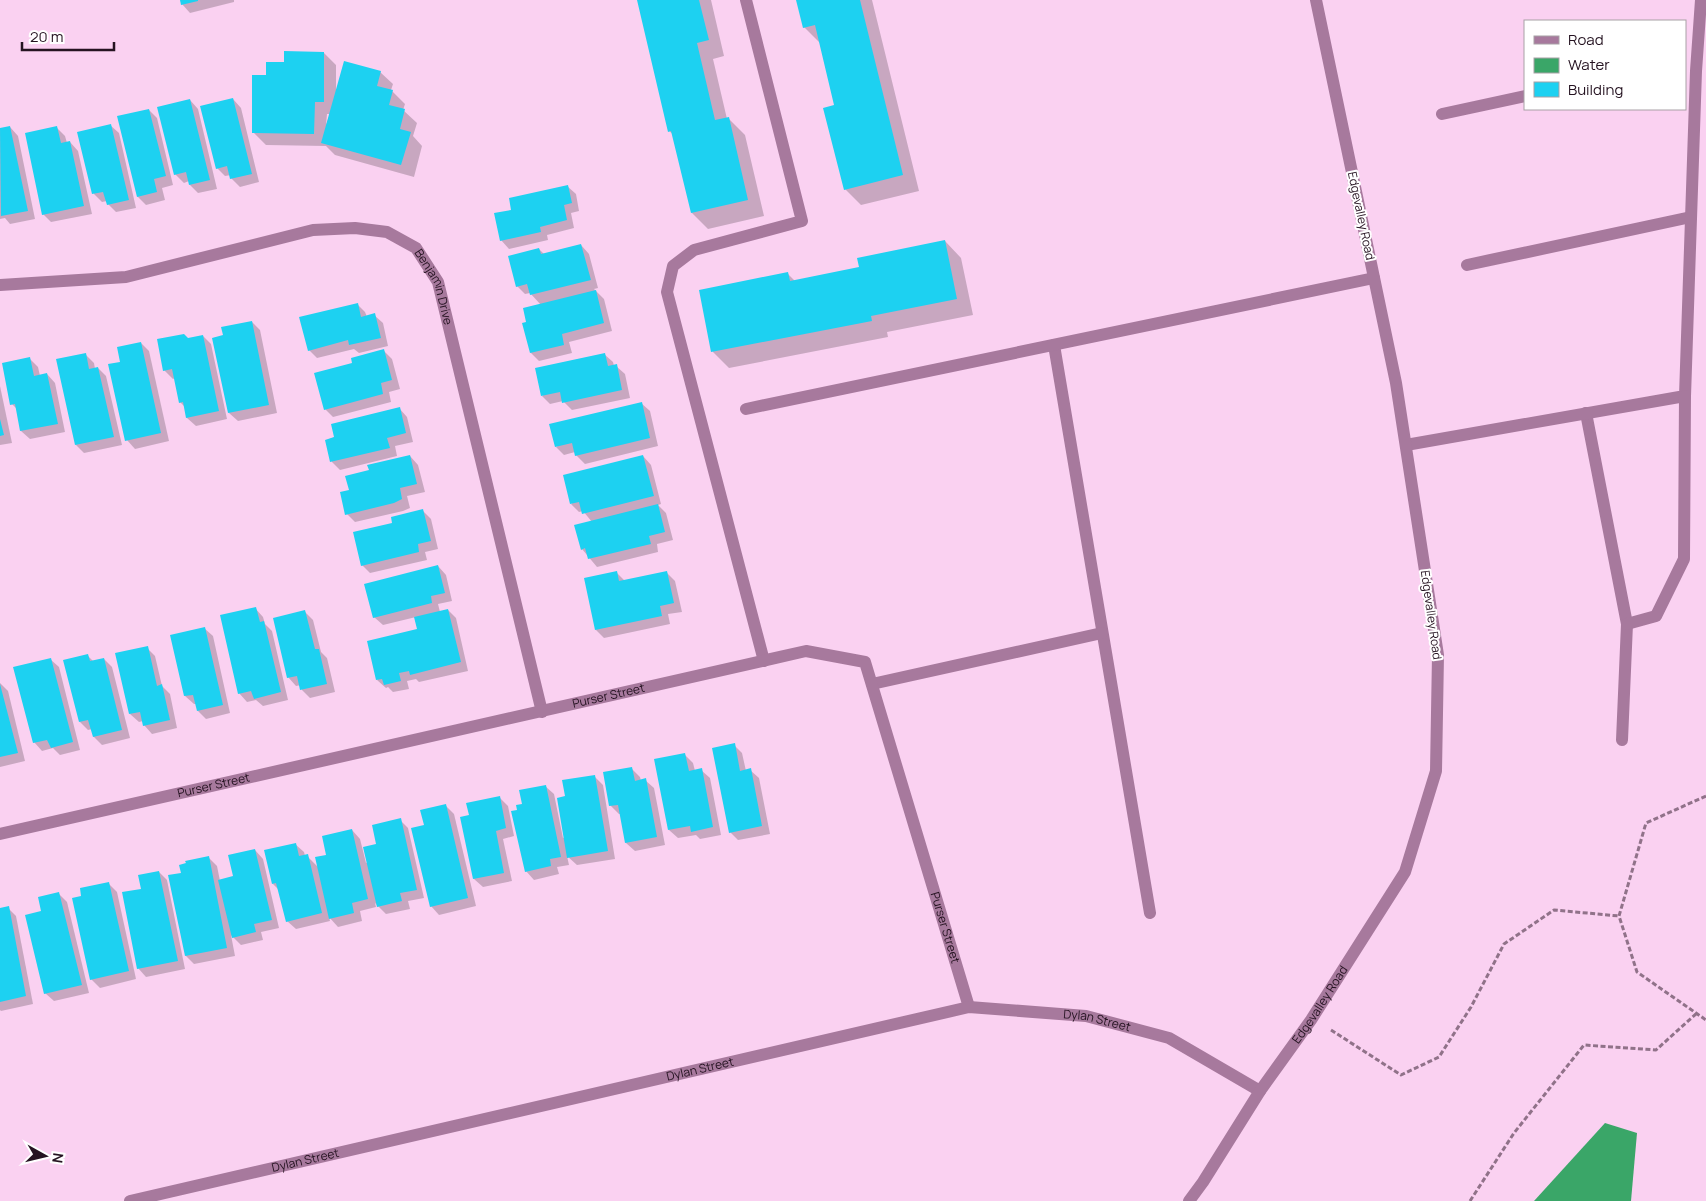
<svg xmlns="http://www.w3.org/2000/svg" width="1706" height="1201" font-family="Manrope,sans-serif">
<rect width="100%" height="100%" fill="#fad1f1"/>
<polygon fill="#3aa668" points="1605,1123 1637,1133 1631,1201 1534,1201"/>
<g fill="#0003" fill-rule="evenodd">
<polygon points="181,0 234,0 234,2 190,13 182,4"/>
<polygon points="639,0 711,0 724,56 713,59 727,119 729,119 745,135 764,216 708,229 692,213 674,135 669,131"/>
<polygon points="797,0 872,0 919,191 861,205 845,189 836,106 820,43 804,27"/>
<path d="M324,53L336,65V90L380,72L393,84L391,90L405,104L403,110L417,123L413,136L422,146L414,177L335,155L326,146L266,145L253,132L267,77L285,64ZM327,114H330L326,125Z"/>
<polygon points="233,99 241,108 259,182 240,187 231,178 231,175 225,176 217,168"/>
<polygon points="190,100 198,109 217,189 198,193 190,185 189,181 184,183 175,174"/>
<polygon points="149,110 157,118 173,185 162,188 165,200 146,205 138,197"/>
<polygon points="110,125 119,133 136,208 116,212 108,204 107,201 102,202 94,194 79,133"/>
<polygon points="10,127 18,136 35,219 10,224 5,218 0,219 0,129"/>
<polygon points="57,128 65,136 67,143 70,142 78,151 92,214 51,222 43,214"/>
<polygon points="567,186 576,194 579,211 571,213 574,228 547,235 548,240 509,249 501,240 512,211"/>
<polygon points="945,241 961,258 973,315 887,332 888,337 729,368 713,352 700,291 788,274 795,281 861,268"/>
<polygon points="581,245 589,254 598,288 594,289 604,299 612,331 569,342 572,353 539,361 531,353 527,323 541,305 530,293 525,294 517,286 539,249 545,255"/>
<polygon points="357,304 365,312 367,317 374,315 383,323 388,346 359,353 354,349 317,358 309,350"/>
<polygon points="252,322 260,330 277,413 238,421 229,413 214,338 224,336"/>
<polygon points="203,336 211,344 227,419 196,426 187,418 185,407 180,402 175,378 173,379 164,370 188,340"/>
<polygon points="141,343 149,351 169,441 135,449 127,440 121,362"/>
<polygon points="383,350 392,359 400,389 389,392 391,402 333,417 325,409 354,363"/>
<polygon points="85,354 94,363 95,369 98,368 106,376 122,445 84,453 76,445"/>
<polygon points="604,354 613,362 614,366 616,366 625,374 630,398 572,410 563,401 550,404 542,396"/>
<polygon points="30,359 38,367 40,376 47,374 55,383 65,432 30,439 21,431 17,409 12,404"/>
<polygon points="0,386 12,443 0,445"/>
<polygon points="641,403 650,411 658,446 585,464 576,455 575,452 564,455 556,447"/>
<polygon points="399,408 407,417 413,442 395,446 397,456 340,470 332,462 326,441"/>
<polygon points="410,456 418,465 425,492 407,496 410,508 403,511 355,522 347,514 350,491 370,471"/>
<polygon points="643,456 651,465 661,504 658,505 666,513 673,540 657,544 658,552 597,567 582,549 592,522 583,511 579,512 571,504"/>
<polygon points="423,511 431,519 438,549 425,552 427,560 370,573 362,565 394,524"/>
<polygon points="438,566 446,575 452,601 438,604 440,612 448,610 456,618 468,671 419,682 416,679 407,681 409,689 393,692 388,687 386,688 377,680 419,630 416,617 383,625 374,617"/>
<polygon points="616,572 625,581 667,573 675,581 682,612 668,614 670,624 604,638 596,630"/>
<polygon points="255,608 263,617 265,624 272,631 288,700 263,706 256,700 247,702 239,693"/>
<polygon points="305,612 313,620 321,652 327,658 335,692 310,698 302,690 301,685 296,686 288,677"/>
<polygon points="204,628 213,636 230,713 206,719 198,711 196,704 194,704 185,696"/>
<polygon points="147,648 155,656 162,686 170,694 177,728 152,734 144,725 143,721 139,722 130,714"/>
<polygon points="87,655 94,662 104,659 112,667 130,738 102,745 94,737 92,729 88,730 80,722"/>
<polygon points="50,659 59,667 80,750 60,755 53,748 42,751 34,742"/>
<polygon points="0,683 8,691 25,761 0,767"/>
<polygon points="734,745 742,753 746,771 750,770 759,778 770,834 738,840 730,832"/>
<polygon points="685,755 693,763 695,771 701,770 710,778 721,835 700,839 696,835 678,838 669,830 656,760"/>
<polygon points="631,768 640,777 641,781 645,780 654,788 665,845 635,851 626,843 621,814 619,814 610,805"/>
<polygon points="594,776 603,785 615,859 577,865 567,856 569,865 557,867 559,874 534,880 526,871 518,811 545,786 554,794 563,838 565,837 567,798"/>
<polygon points="499,797 508,806 514,836 503,839 512,881 483,887 474,879 471,816"/>
<polygon points="446,806 454,814 476,906 439,915 431,906"/>
<polygon points="400,820 408,828 424,898 408,901 410,909 386,914 375,903 376,907 360,911 362,921 338,927 329,917 330,921 296,929 287,921 279,890 273,884 295,844 304,852 305,856 307,856 318,867 352,830 360,839 366,863 368,862 378,845"/>
<polygon points="255,850 263,859 279,928 261,932 263,940 241,945 231,935 235,956 194,964 186,956 182,874 188,864 209,858 217,866 220,881 234,877"/>
<polygon points="159,872 167,880 185,969 146,977 138,968 142,890"/>
<polygon points="108,883 117,892 136,979 100,988 91,979 83,897"/>
<polygon points="59,894 67,902 89,993 54,1001 45,993"/>
<polygon points="8,908 16,916 33,1004 1,1011 0,1010 0,909"/>
</g>
<g fill="#1dd1f1">
<polygon points="180,0 198,0 198,1 181,5"/>
<polygon points="637,0 699,0 709,40 697,43 715,120 729,117 748,200 691,213 671,131 668,132"/>
<polygon points="796,0 860,0 903,175 844,190 823,108 834,105 815,25 803,28"/>
<polygon points="284,51 324,52 324,102 315,102 314,134 252,133 252,75 266,75 266,62 284,62"/>
<polygon points="344,61 381,71 377,86 393,90 389,105 405,109 400,129 411,132 401,165 321,143"/>
<polygon points="233,98 252,174 230,179 227,166 216,169 200,106"/>
<polygon points="190,99 210,180 189,185 186,172 174,175 157,107"/>
<polygon points="149,109 166,176 154,179 157,192 137,197 117,116"/>
<polygon points="111,124 129,200 107,205 103,192 92,194 77,132"/>
<polygon points="10,126 28,211 1,216 0,128"/>
<polygon points="57,126 61,143 70,141 84,206 42,215 25,133"/>
<polygon points="568,185 572,203 564,205 567,220 540,227 541,232 500,241 494,213 511,210 509,198"/>
<polygon points="945,240 957,299 871,316 872,321 711,352 699,290 788,272 790,281 859,267 857,258"/>
<polygon points="581,244 591,280 530,295 527,284 516,287 508,256 539,248 541,254"/>
<polygon points="596,290 604,323 562,334 564,345 530,353 522,323 526,322 523,308"/>
<polygon points="358,303 361,317 375,313 381,338 349,345 348,340 308,351 299,317"/>
<polygon points="252,321 269,405 228,413 212,338 223,335 221,327"/>
<polygon points="184,334 188,338 203,335 219,411 186,418 183,402 179,403 172,369 163,371 157,339"/>
<polygon points="141,342 161,433 125,441 108,364 120,362 117,347"/>
<polygon points="384,349 392,380 381,383 383,394 324,410 314,373 352,363 351,358"/>
<polygon points="86,353 89,369 98,367 114,437 75,445 56,359"/>
<polygon points="605,353 608,366 617,364 622,390 562,403 560,392 541,396 535,368"/>
<polygon points="30,357 34,376 47,373 58,424 20,431 15,404 10,405 2,363"/>
<polygon points="642,402 650,438 575,456 572,443 555,447 549,424"/>
<polygon points="400,407 406,433 387,438 390,448 330,462 325,440 334,437 331,424"/>
<polygon points="0,419 4,435 0,436"/>
<polygon points="410,455 417,484 400,488 402,499 394,503 345,515 340,492 349,490 345,476 369,470 367,465"/>
<polygon points="643,455 654,496 582,514 579,502 570,504 563,475"/>
<polygon points="658,504 665,532 649,536 651,544 588,559 585,548 581,550 574,525"/>
<polygon points="423,509 431,541 418,544 419,552 361,566 353,532 392,523 391,517"/>
<polygon points="438,565 445,593 431,596 432,603 373,618 364,584"/>
<polygon points="617,571 619,581 667,571 674,603 660,606 662,616 595,630 584,578"/>
<polygon points="256,607 260,622 264,621 281,692 254,699 251,691 238,694 220,615"/>
<polygon points="448,609 461,662 410,675 409,671 399,673 401,681 384,685 382,679 376,680 367,641 417,629 414,617"/>
<polygon points="305,610 315,649 319,649 327,684 300,690 297,676 287,678 273,618"/>
<polygon points="205,627 223,705 197,711 193,695 184,696 170,635"/>
<polygon points="148,646 157,686 162,684 170,720 143,726 140,712 129,714 115,653"/>
<polygon points="88,654 90,661 104,658 122,730 93,737 88,720 79,722 63,660"/>
<polygon points="51,658 73,742 51,748 47,740 33,743 13,667"/>
<polygon points="0,684 18,753 0,757"/>
<polygon points="735,743 740,771 751,768 762,826 729,833 712,748"/>
<polygon points="685,753 689,771 702,768 713,827 691,832 690,826 668,830 654,759"/>
<polygon points="632,767 635,781 646,778 657,837 625,843 618,805 609,806 603,772"/>
<polygon points="595,775 608,851 567,858 557,798 565,796 562,780"/>
<polygon points="546,785 561,857 550,859 551,866 525,872 511,811 517,810 516,805 522,804 519,790"/>
<polygon points="500,796 506,828 496,831 504,873 473,879 460,817 469,815 466,803"/>
<polygon points="446,804 468,898 430,907 411,828 424,825 420,810"/>
<polygon points="401,818 417,890 400,893 402,901 377,907 363,847 376,844 372,825"/>
<polygon points="352,829 368,899 352,903 354,913 329,919 315,857 326,855 322,836"/>
<polygon points="296,843 299,856 308,854 322,913 286,922 276,883 272,884 264,850"/>
<polygon points="255,849 272,920 254,924 256,932 232,938 218,880 233,876 228,855"/>
<polygon points="209,856 227,948 185,956 168,875 181,873 179,865 186,863 185,861"/>
<polygon points="159,871 178,961 137,969 122,892 141,889 138,875"/>
<polygon points="109,882 129,971 90,980 72,898 81,896 80,888"/>
<polygon points="59,892 82,985 44,994 25,915 41,911 38,897"/>
<polygon points="9,906 26,996 0,1002 0,908"/>
</g>
<g fill="none" stroke-linecap="round" stroke-linejoin="round">
<g stroke="#907289" stroke-width="3" stroke-dasharray="5 2.5" stroke-linecap="butt">
<polyline points="1706,796 1646,823 1619,916 1637,972 1706,1020"/>
<polyline points="1331,1030 1401,1075 1439,1057 1471,1007 1504,944 1554,910 1619,916"/>
<polyline points="1470,1201 1514,1133 1584,1045 1656,1050 1697,1013"/>
</g>
<g stroke="#a7799d" stroke-width="12">
<polyline points="746,0 802,221 694,250 673,266 667,292 764,661"/>
<polyline points="1442,114 1525,96"/>
<polyline points="1467,265 1691,217"/>
<path id="s1" d="M0,285L126,277L313,230L355,228L387,232L416,248L438,282L542,712"/>
<polyline points="1054,345 1150,913"/>
<polyline points="746,409 1374,278"/>
<polyline points="1586,413 1627,624 1622,740"/>
<polyline points="1406,445 1685,396 1696,71 1701,0"/>
<polyline points="1627,624 1656,616 1684,559 1685,396"/>
<polyline points="872,684 1102,633"/>
<path id="s2" d="M0,834L806,651L865,662L969,1007"/>
<path id="s3" d="M130,1201L969,1007L1086,1016L1169,1038L1260,1091"/>
<path id="s4" d="M1189,1201L1203,1182L1260,1091L1311,1020L1405,872L1436,771L1438,655L1396,383L1316,0"/>
</g>
</g>
<g text-anchor="middle" stroke-width="4" stroke-linejoin="round" paint-order="stroke">
<g font-size="12" fill="#251321" stroke="#fff">
<text transform="translate(1361 216) rotate(78)" y="4">Edgevalley Road</text>
<text dy="4" stroke="none"><textPath href="#s1" startOffset="470">Benjamin Drive</textPath></text>
<text transform="translate(1431 615) rotate(82)" y="4">Edgevalley Road</text>
<text dy="4" stroke="none"><textPath href="#s2" startOffset="624">Purser Street</textPath></text>
<text dy="4" stroke="none"><textPath href="#s2" startOffset="219">Purser Street</textPath></text>
<text dy="4" stroke="none"><textPath href="#s2" startOffset="1164">Purser Street</textPath></text>
<text dy="4" stroke="none"><textPath href="#s4" startOffset="236">Edgevalley Road</textPath></text>
<text dy="4" stroke="none"><textPath href="#s3" startOffset="990">Dylan Street</textPath></text>
<text dy="4" stroke="none"><textPath href="#s3" startOffset="585">Dylan Street</textPath></text>
<text dy="4" stroke="none"><textPath href="#s3" startOffset="180">Dylan Street</textPath></text>
</g>
</g>
<rect x="1524" y="20" width="162" height="90" fill="#ffffff" stroke="#a8a1a6"/>
<rect x="1534" y="36" width="25" height="8" fill="#a7799d" stroke="#a8a1a6"/>
<text x="1568" y="45" font-size="15" fill="#251321">Road</text>
<rect x="1534" y="58" width="25" height="15" fill="#3aa668" stroke="#a8a1a6"/>
<text x="1568" y="70" font-size="15" fill="#251321">Water</text>
<rect x="1534" y="82" width="25" height="15" fill="#1dd1f1" stroke="#a8a1a6"/>
<text x="1568" y="95" font-size="15" fill="#251321">Building</text>
<g transform="translate(45 1156) rotate(98)" stroke="#ffffff" stroke-width="4" paint-order="stroke">
<path d="M0-4L9 19L0 12L-9 19Z" fill="#251321"/>
<text y="-8" font-size="14" font-weight="bold" text-anchor="middle" fill="#251321">N</text>
</g>
<path d="M22 42v8h92v-8" fill="none" stroke="#251321" stroke-width="2.5"/>
<text x="30" y="42" font-size="15" fill="#251321" stroke="#ffffff" stroke-width="4" paint-order="stroke">20 m</text>
</svg>
